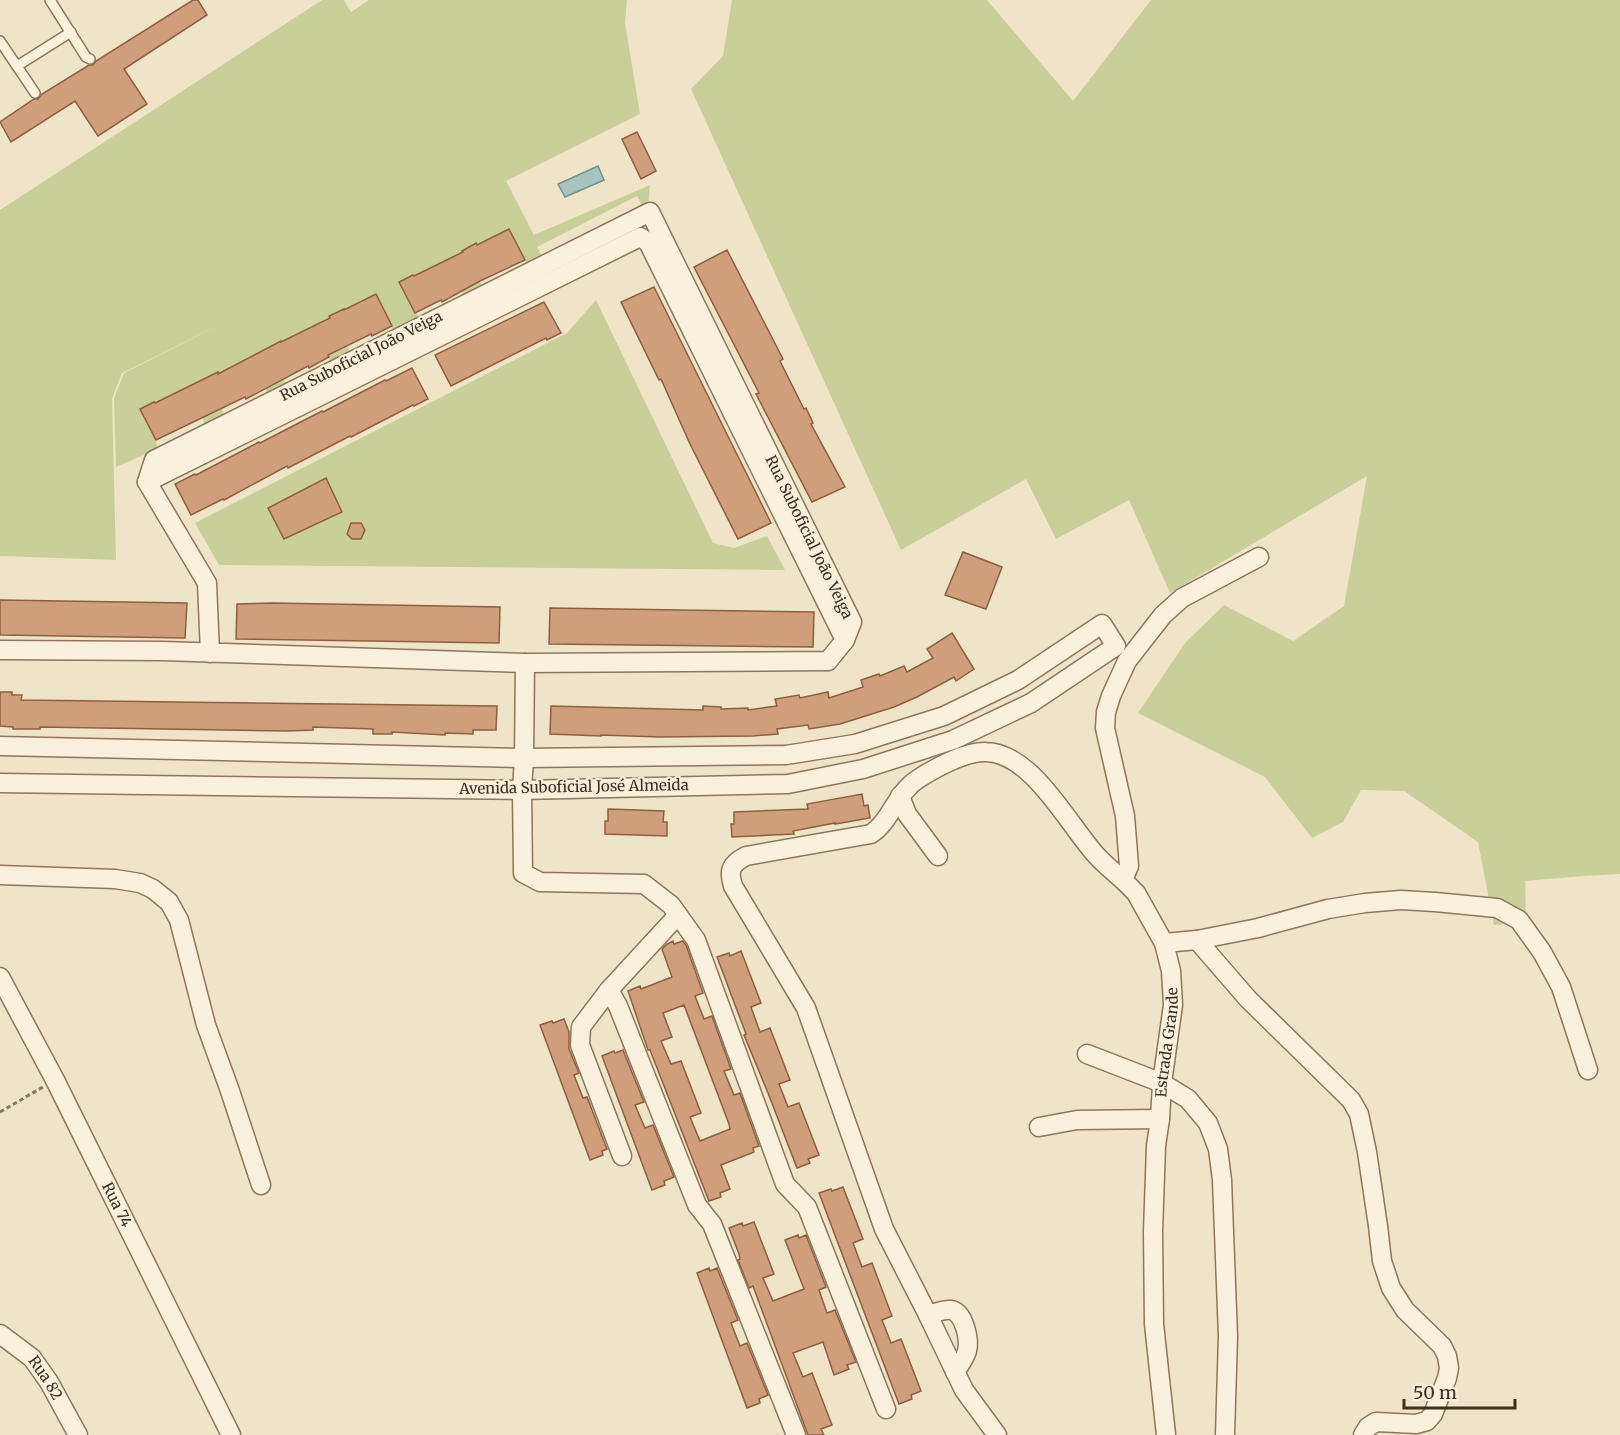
<svg xmlns="http://www.w3.org/2000/svg" width="1620" height="1435" font-family="Merriweather,serif">
<rect width="100%" height="100%" fill="#f0e4c8"/>
<g fill="#c9cf9b">
<polygon points="322,0 344,0 351,12 369,0 627,0 625,23 640,114 506,181 534,235 650,185 648,207 644,210 637,196 537,247 544,260 529,268 520,249 512,246 517,244 509,229 495,236 498,242 481,252 476,244 462,251 480,281 482,288 463,298 462,291 446,260 432,267 435,274 418,283 413,275 399,282 407,298 414,295 415,313 416,312 420,320 394,333 387,315 379,312 384,309 376,295 363,301 349,316 343,309 329,317 345,347 347,346 350,353 331,362 313,326 300,333 285,349 281,341 266,348 286,384 267,397 266,389 261,378 222,381 217,372 203,379 219,410 222,409 225,416 205,427 203,418 187,387 173,394 176,401 158,410 154,402 140,409 148,425 154,422 152,431 158,449 116,467 114,398 124,373 231,319 122,373 112,399 116,560 0,556 0,210"/>
<polygon points="732,0 987,0 1073,101 1151,0 1620,0 1620,874 1583,876 1525,881 1526,922 1494,925 1478,842 1404,791 1361,790 1343,822 1312,838 1265,777 1138,713 1185,643 1224,605 1293,641 1344,606 1367,476 1170,593 1129,500 1056,539 1026,479 901,550 691,89 723,56"/>
<polygon points="596,300 713,543 734,548 767,536 785,570 219,565 195,523 567,333"/>
</g>
<polygon fill="#a9c4bc" stroke="#6f938a" stroke-width="1.5" points="598,166 604,180 565,197 558,184"/>
<g fill="#cf9f7d" stroke="#8d5f41" stroke-width="1.5" fill-rule="evenodd">
<polygon points="193,0 198,0 207,15 124,69 147,104 98,136 75,101 11,142 0,122 34,99 38,99 42,94 89,65 93,65 96,61"/>
<polygon points="637,132 656,171 641,179 622,139"/>
<polygon points="509,229 525,260 480,281 442,302 441,300 415,313 399,282 413,275 414,276 463,252 462,251 476,243 477,245"/>
<polygon points="727,250 783,359 780,361 804,409 806,408 813,423 811,424 845,487 812,502 756,394 759,393 694,267"/>
<polygon points="654,287 771,523 738,539 690,444 661,379 659,380 621,302"/>
<polygon points="376,294 392,326 372,336 371,334 328,355 329,357 309,368 308,366 246,399 245,397 156,440 140,409 154,402 155,403 218,372 218,374 281,341 281,342 330,318 329,316 344,309 344,310"/>
<polygon points="544,302 561,333 547,340 546,338 451,386 435,355"/>
<polygon points="412,368 428,399 414,406 413,405 351,437 350,436 288,468 287,466 224,500 223,499 191,515 175,484 195,474 196,475 259,442 260,443 322,411 323,412 385,380 386,381"/>
<polygon points="326,478 342,512 284,539 268,508"/>
<polygon points="351,523 361,523 365,530 361,539 352,539 347,534"/>
<polygon points="963,552 1002,567 986,609 945,595"/>
<polygon points="0,600 187,603 185,638 0,635"/>
<polygon points="272,603 500,607 499,643 236,639 237,604"/>
<polygon points="550,608 814,612 813,647 549,644"/>
<polygon points="952,633 974,669 956,681 954,677 917,697 894,707 840,724 809,729 808,725 777,729 778,734 753,736 660,737 601,735 601,736 550,734 551,706 703,710 703,706 721,707 721,709 748,708 748,710 777,706 775,699 799,695 800,698 828,692 829,698 863,687 861,680 879,674 880,676 904,666 907,672 933,658 927,649"/>
<polygon points="0,692 12,692 12,695 22,695 21,700 497,706 496,730 473,730 473,734 445,733 445,735 392,732 392,734 373,734 373,729 313,727 313,730 287,731 40,727 40,729 13,729 13,727 0,726"/>
<polygon points="862,794 864,806 868,805 870,818 835,824 835,823 793,831 794,834 732,837 731,824 734,824 734,812 808,809 807,804"/>
<polygon points="608,809 664,811 663,822 667,822 667,836 605,834 605,821 608,821"/>
<path d="M673,941L674,944L683,941L686,945L703,993L695,996L704,1019L712,1016L731,1069L724,1071L734,1095L740,1093L759,1146L753,1148L754,1152L721,1165L730,1189L720,1193L721,1197L709,1201L650,1050H648L628,991L640,986L641,989L672,977L662,949L667,944ZM684,1005L729,1124L730,1129L700,1141L690,1117L701,1113L681,1061L671,1064L661,1041L672,1037L663,1013Z"/>
<polygon points="741,951 761,1003 751,1007 760,1032 770,1028 790,1080 779,1084 788,1107 799,1103 819,1155 808,1159 810,1163 797,1168 768,1093 744,1035 746,1034 717,957 729,953 730,956"/>
<polygon points="564,1019 569,1032 569,1049 579,1073 574,1075 583,1098 587,1097 607,1149 602,1151 603,1155 590,1160 540,1025 552,1021 553,1023"/>
<polygon points="623,1050 644,1102 635,1105 645,1128 653,1125 674,1177 664,1181 665,1185 652,1190 602,1056 614,1051 615,1053"/>
<polygon points="843,1187 863,1239 853,1243 862,1267 872,1263 892,1316 882,1320 891,1343 901,1339 921,1391 911,1395 912,1399 899,1404 819,1193 831,1189 832,1191"/>
<polygon points="754,1222 774,1274 763,1278 773,1301 804,1289 785,1240 798,1235 799,1238 806,1235 826,1287 819,1290 827,1313 835,1310 856,1362 847,1365 849,1369 834,1375 823,1342 793,1353 803,1377 812,1373 832,1425 821,1429 824,1435 808,1435 753,1286 749,1288 738,1260 740,1259 739,1254 729,1228 742,1223 743,1226"/>
<polygon points="709,1268 710,1271 717,1268 738,1320 731,1323 740,1346 747,1343 768,1395 759,1399 760,1403 747,1408 697,1273"/>
</g>
<g fill="none" stroke-linecap="round" stroke-linejoin="round">
<g stroke="#8d765c" stroke-width="12">
<g id="service">
<polyline points="50,0 86,57 90,59"/>
<polyline points="0,41 35,93"/>
<polyline points="17,66 71,32"/>
</g>
</g>
<g stroke="#8d765c" stroke-width="21">
<g id="minor">
<polyline points="147,482 640,237 648,242 845,640"/>
<polyline points="0,650 163,651 525,663 828,661 845,640 852,622 650,212 154,460 147,482 207,583 210,653"/>
<polyline points="525,663 524,758 522,790 523,873 540,882 644,884 671,905 696,940 785,1184 807,1207 886,1409"/>
<polyline points="0,746 524,758 786,755 855,744 944,716 1018,680 1102,624 1116,646 1031,703 953,740 863,769 788,784 522,790 0,783"/>
<polyline points="900,796 907,814 938,856"/>
<polyline points="0,875 115,879 140,883 153,889 169,902 179,920 206,1025 229,1088 261,1185"/>
<polyline points="1197,940 1248,999 1351,1100 1359,1114 1367,1152 1378,1226 1382,1261 1391,1288 1405,1310 1442,1346 1447,1356 1449,1368 1447,1378 1433,1414 1427,1421 1416,1424 1376,1422 1368,1427 1363,1435"/>
<polyline points="1164,943 1197,940 1258,928 1328,909 1365,903 1401,900 1435,902 1497,908 1519,920 1542,952 1561,987 1588,1070"/>
<path id="s1" d="M0,977L55,1080L231,1435"/>
<polyline points="609,990 618,1006 697,1205 712,1224 796,1435"/>
<polyline points="1087,1054 1162,1083 1188,1099 1208,1123 1218,1149 1222,1180 1228,1336 1225,1435"/>
<polyline points="1039,1127 1077,1120 1160,1119"/>
<polyline points="622,1156 580,1045 581,1027 609,990 678,915"/>
<path d="M928,1315C935,1313 944,1309 951,1310C964,1312 970,1340 967,1351C965,1358 960,1365 955,1372"/>
<path id="s2" d="M0,1334L32,1358L49,1382L78,1435"/>
<path d="M997,1435L964,1390L928,1315L884,1229L806,1008L733,886C728,870 731,864 746,856L871,834C891,821 896,793 918,779C935,768 966,751 986,752C1032,753 1068,824 1096,855C1104,864 1114,872 1123,880"/>
<path id="s3" d="M1166,1435L1154,1324L1153,1232L1156,1146L1160,1119L1162,1083L1173,1005L1171,971L1164,943L1136,893L1123,880L1129,866L1125,816L1105,728L1106,712L1111,696L1127,661L1163,615L1182,598L1259,557"/>
</g>
</g>
<polyline stroke="#8d765c" stroke-width="3" stroke-dasharray="4.5 3" stroke-linecap="butt" points="0,1112 43,1087"/>
<use href="#service" stroke="#faf1dc" stroke-width="9"/>
<use href="#minor" stroke="#faf1dc" stroke-width="18"/>
</g>
<g text-anchor="middle" stroke-width="4.5" stroke-linejoin="round" paint-order="stroke">
<g font-size="15" fill="#3d2e20" stroke="#f7eed8">
<text transform="translate(361 356) rotate(-27)" y="5">Rua Suboficial João Veiga</text>
<text transform="translate(809 537) rotate(64)" y="5">Rua Suboficial João Veiga</text>
<text transform="translate(574 787) rotate(-1)" y="5">Avenida Suboficial José Almeida</text>
<text dy="5" stroke="none"><textPath href="#s3" startOffset="394">Estrada Grande</textPath></text>
<text dy="5" stroke="none"><textPath href="#s1" startOffset="256">Rua 74</textPath></text>
<text dy="5" stroke="none"><textPath href="#s2" startOffset="64">Rua 82</textPath></text>
</g>
</g>
<path d="M1404 1399v9h111v-9" fill="none" stroke="#3d2e20" stroke-width="3"/>
<text x="1413" y="1399" font-size="18" fill="#3d2e20" stroke="#f7eed8" stroke-width="4.5" paint-order="stroke">50 m</text>
</svg>
